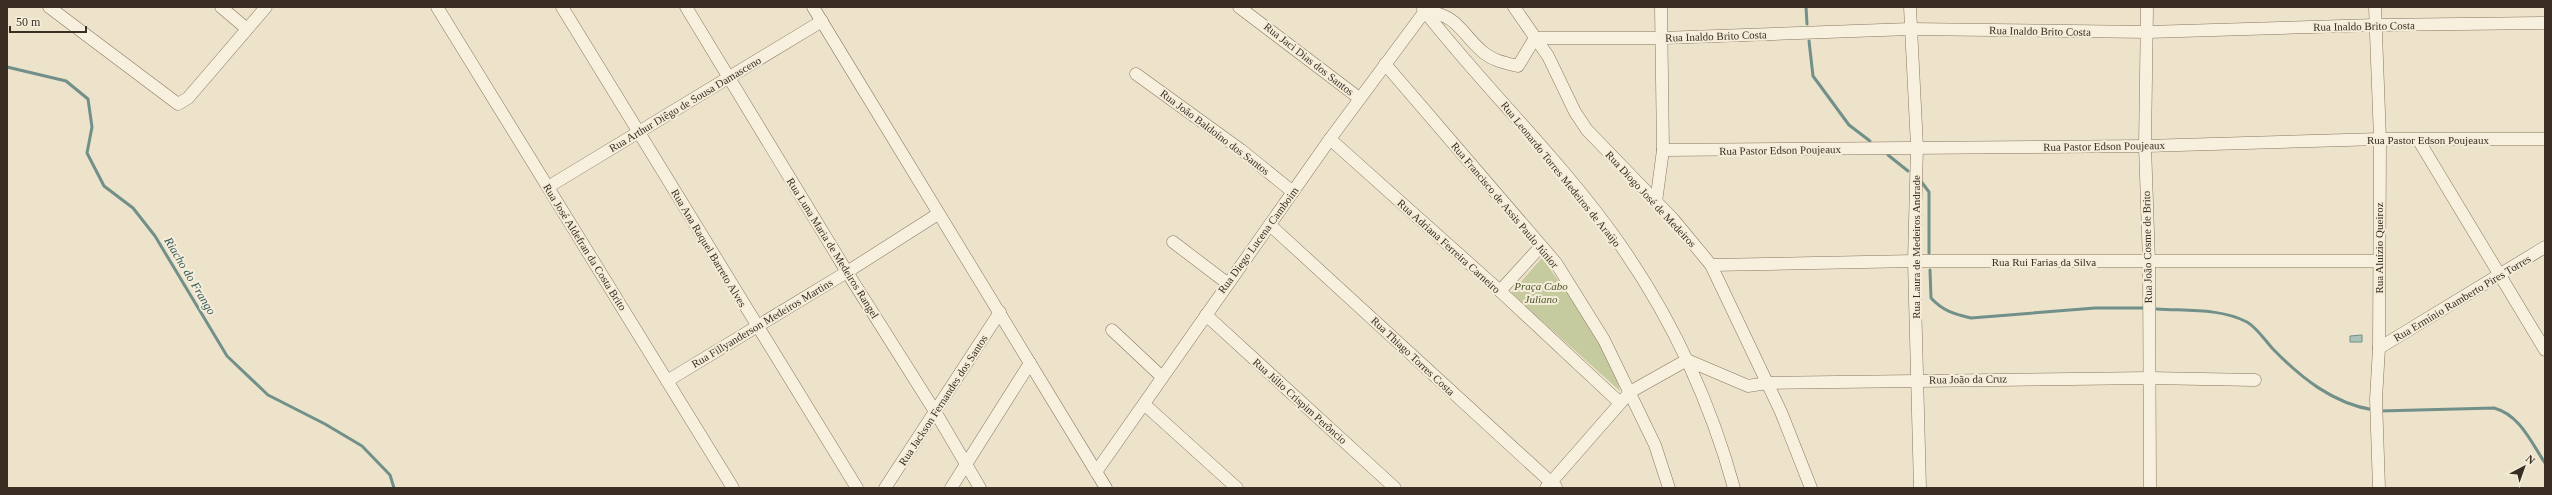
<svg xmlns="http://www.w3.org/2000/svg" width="2552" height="495" font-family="'Times New Roman',serif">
<rect width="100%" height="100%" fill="#ede3cb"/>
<path fill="#c5cb9f" d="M1542,258C1564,288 1614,358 1620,391L1511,293Z"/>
<polygon fill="#abc2bb" stroke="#719089" points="2362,335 2362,342 2350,342 2350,336"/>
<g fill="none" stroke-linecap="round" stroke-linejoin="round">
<g stroke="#719089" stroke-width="3">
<polyline points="1806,7 1807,24"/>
<polyline points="1809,41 1813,76 1849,125 1870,141"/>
<polyline points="7,67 66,81 88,99 92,127 87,153 104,186 133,208 155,236 227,356 268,395 325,424 362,446 390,475 394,488"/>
<polyline points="1888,155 1908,171"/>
<polyline points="1920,180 1929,192 1929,253"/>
<path d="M1930,270L1931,298C1943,311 1954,314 1971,318L2095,308H2144"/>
<path d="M2157,309C2186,311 2220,308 2247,322C2256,327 2265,340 2272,348C2300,377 2333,404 2374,410"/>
<path d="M2380,411L2494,408C2520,415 2531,442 2545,463"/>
</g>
<g stroke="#89765f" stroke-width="13">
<g id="street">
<polyline points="49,7 178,104 188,98 266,7"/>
<polyline points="221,7 247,29"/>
<polyline points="437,7 733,488"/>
<polyline points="562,7 857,488"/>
<polyline points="686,7 847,272 936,413 980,488"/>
<polyline points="813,7 1106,488"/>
<polyline points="1239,7 1359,98"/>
<polyline points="1514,7 1548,56 1575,112 1587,130 1673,219 1711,265 1781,412 1811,488"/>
<polyline points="1910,7 1917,147 1914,261 1920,488"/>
<polyline points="2147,7 2145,146 2149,262 2150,488"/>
<polyline points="2375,7 2380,139 2379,348 2376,399 2379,488"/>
<path d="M1423,9C1485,89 1561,160 1619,243C1671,317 1710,401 1734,488"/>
<polyline points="1385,64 1556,263 1604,340 1655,445 1669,488"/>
<polyline points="1136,74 1241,150 1293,192"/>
<polyline points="1330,139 1500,291 1620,403"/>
<polyline points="2419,141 2545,350"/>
<polyline points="1663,150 2145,146 2380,139 2545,139"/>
<polyline points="548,187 822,21"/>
<polyline points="1656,202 1663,150 1661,7"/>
<polyline points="1270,225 1556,487"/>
<polyline points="1173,242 1227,283"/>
<polyline points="1711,265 1914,261 2378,261"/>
<polyline points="1500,291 1541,246"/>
<polyline points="1206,315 1395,488"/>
<polyline points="1112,330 1162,377"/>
<polyline points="2379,348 2545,247"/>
<polyline points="667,381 847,272 938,214"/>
<polyline points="1144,404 1237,488"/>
<path d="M1096,472L1330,139L1425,11C1459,15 1461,34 1484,53C1494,61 1506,63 1518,66L1535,38H1661L1910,29L2148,32L2376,25L2545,23"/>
<polyline points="885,488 1000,312"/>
<polyline points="951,488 1030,363"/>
<polyline points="1546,488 1630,392 1687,360 1748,386 1767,383 2149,378 2255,380"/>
</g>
</g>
<use href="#street" stroke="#f8f0de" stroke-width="12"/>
</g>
<g text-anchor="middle" stroke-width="4" stroke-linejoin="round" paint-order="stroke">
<g font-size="11" fill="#3a2e22" stroke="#f5edda">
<text transform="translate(2364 26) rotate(-1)" y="4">Rua Inaldo Brito Costa</text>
<text transform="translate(2040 31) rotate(1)" y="4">Rua Inaldo Brito Costa</text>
<text transform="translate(1716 36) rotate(-2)" y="4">Rua Inaldo Brito Costa</text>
<text transform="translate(1309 59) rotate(38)" y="4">Rua Jaci Dias dos Santos</text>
<text transform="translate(685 104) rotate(-31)" y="4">Rua Arthur Diêgo de Sousa Damasceno</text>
<text transform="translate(1215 132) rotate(37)" y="4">Rua João Baldoíno dos Santos</text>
<text x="2428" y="144">Rua Pastor Edson Poujeaux</text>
<text transform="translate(2104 146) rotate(-1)" y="4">Rua Pastor Edson Poujeaux</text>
<text transform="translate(1780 150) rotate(-1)" y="4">Rua Pastor Edson Poujeaux</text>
<text transform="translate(1561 174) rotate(51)" y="4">Rua Leonardo Torres Medeiros de Araújo</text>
<text transform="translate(1651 199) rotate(47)" y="4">Rua Diogo José de Medeiros</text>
<text transform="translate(1505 205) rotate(50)" y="4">Rua Francisco de Assis Paulo Júnior</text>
<text transform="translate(1258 240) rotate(-54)" y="4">Rua Diego Lucena Camboim</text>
<text transform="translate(1449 246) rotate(42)" y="4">Rua Adriana Ferreira Carneiro</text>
<text transform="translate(585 247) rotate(58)" y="4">Rua José Aldefran da Costa Brito</text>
<text transform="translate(1916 247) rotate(-90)" y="4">Rua Laura de Medeiros Andrade</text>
<text transform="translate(2147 247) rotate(-91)" y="4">Rua João Cosme de Brito</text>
<text transform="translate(709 248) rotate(59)" y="4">Rua Ana Raquel Barreto Alves</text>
<text transform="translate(833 248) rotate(58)" y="4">Rua Luna Maria de Medeiros Rangel</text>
<text transform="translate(2379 248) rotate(-90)" y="4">Rua Aluízio Queiroz</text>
<text x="2044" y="266">Rua Rui Farias da Silva</text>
<text transform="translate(2462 298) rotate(-31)" y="4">Rua Ermínio Ramberto Pires Torres</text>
<text transform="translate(762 323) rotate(-31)" y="4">Rua Fillyanderson Medeiros Martins</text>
<text transform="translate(1413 356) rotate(43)" y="4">Rua Thiago Torres Costa</text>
<text transform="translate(1968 379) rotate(-1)" y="4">Rua João da Cruz</text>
<text transform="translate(943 400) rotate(-57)" y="4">Rua Jackson Fernandes dos Santos</text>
<text transform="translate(1300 401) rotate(42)" y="4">Rua Júlio Crispim Perôncio</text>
</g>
<g font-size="11" font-style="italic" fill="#4a562a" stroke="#f5edda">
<text x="1541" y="290">Praça Cabo<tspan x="1541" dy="13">Juliano</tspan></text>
</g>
<g font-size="12" font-style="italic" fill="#325957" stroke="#f5edda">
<text transform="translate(190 276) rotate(59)" y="4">Riacho do Frango</text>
</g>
</g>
<rect width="2552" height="495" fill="none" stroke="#3a2e22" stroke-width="16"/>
<g transform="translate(2524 467) rotate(41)" stroke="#f5edda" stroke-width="3" paint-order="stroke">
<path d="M0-3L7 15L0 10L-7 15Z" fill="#3a2e22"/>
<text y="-6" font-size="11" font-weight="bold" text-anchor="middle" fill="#3a2e22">N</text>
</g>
<path d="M10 26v6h76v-6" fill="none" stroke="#3a2e22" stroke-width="2"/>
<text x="16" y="26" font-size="12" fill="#3a2e22" stroke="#f5edda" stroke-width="3" paint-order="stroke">50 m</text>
</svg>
